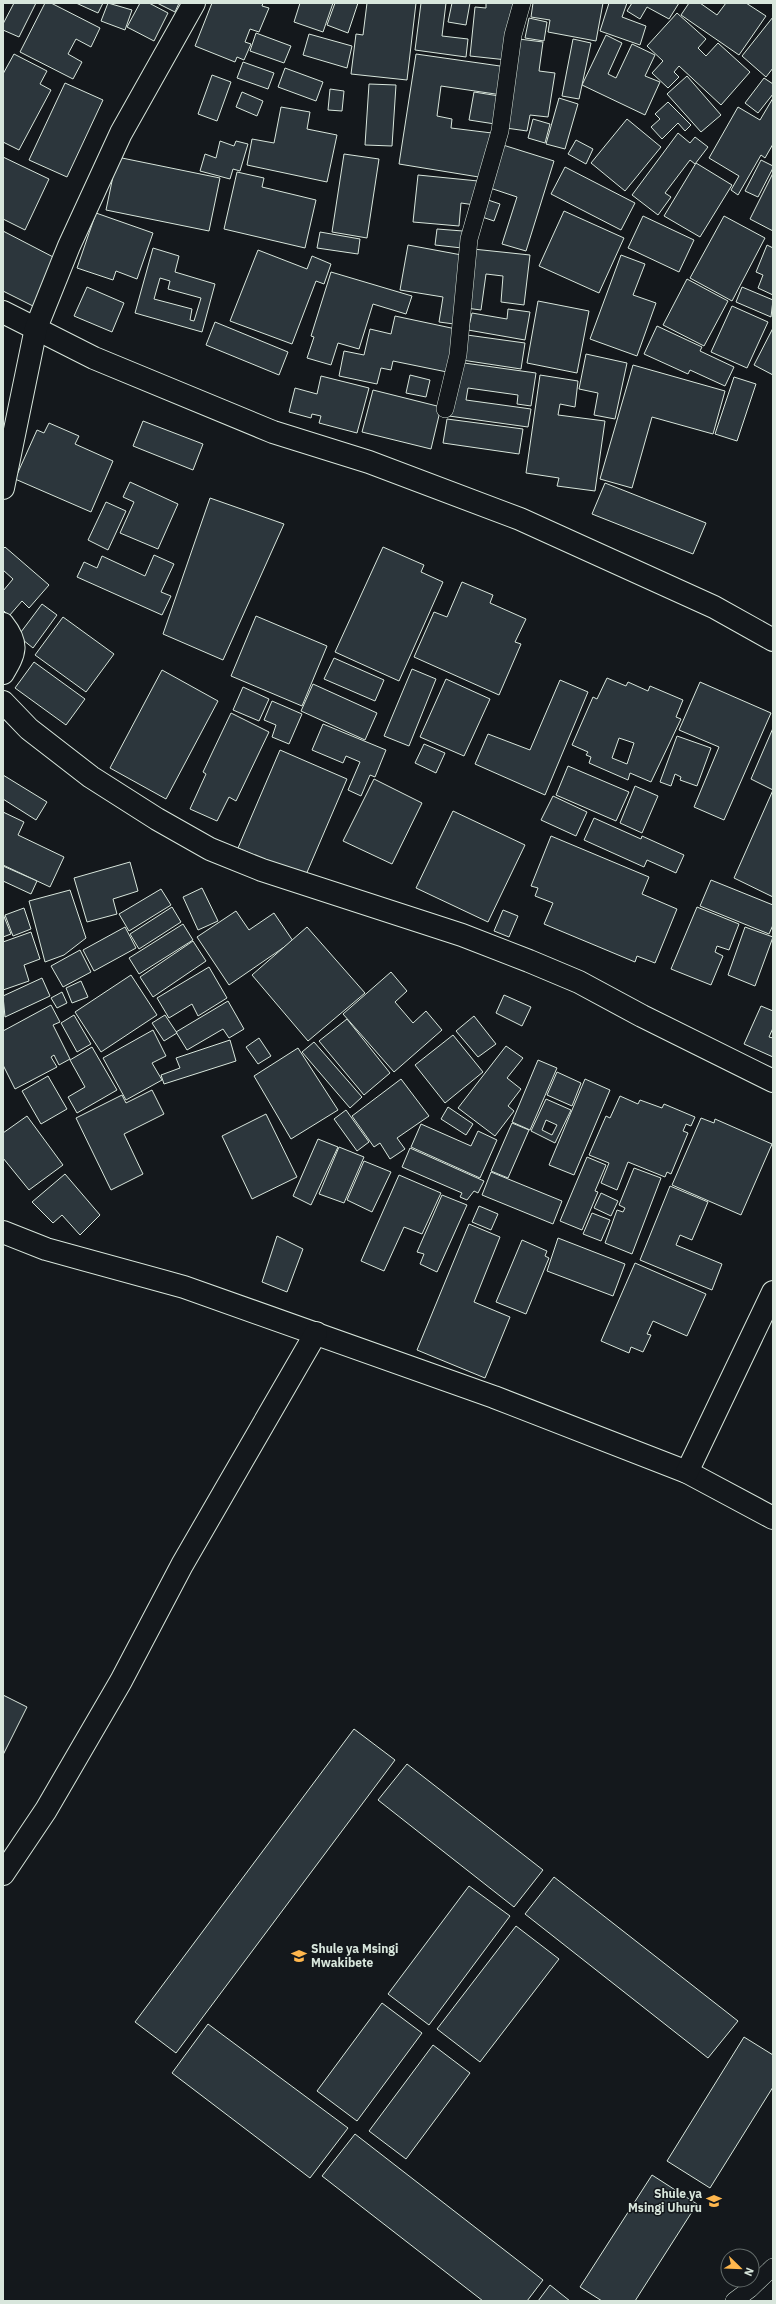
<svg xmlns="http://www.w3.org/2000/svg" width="776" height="2304" font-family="'IBM Plex Sans',sans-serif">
<rect width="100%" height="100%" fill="#14181c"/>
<g fill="#2c363c" stroke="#d8e6dc" fill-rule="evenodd">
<polygon points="14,3 36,3 19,37 3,30 3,24"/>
<polygon points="45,3 51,3 100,28 91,47 76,39 68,54 82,62 73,79 20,52"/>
<polygon points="76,3 103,3 98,13"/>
<polygon points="108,3 132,10 125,30 101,21"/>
<polygon points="140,3 149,3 168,13 154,41 127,27"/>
<polygon points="157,3 179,3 175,12"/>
<polygon points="212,3 263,3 262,6 269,8 259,32 250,29 245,42 251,44 244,60 237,57 235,62 195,46"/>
<polygon points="300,3 333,3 323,32 294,22"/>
<polygon points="335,3 358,3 348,33 327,25"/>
<polygon points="367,3 416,3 407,80 351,74 356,34 363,35"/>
<polygon points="421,3 446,3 442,36 468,39 466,57 415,50"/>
<polygon points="452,3 470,3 466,25 448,22"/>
<polygon points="486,3 513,3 507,60 470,56 475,7 486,8"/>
<polygon points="533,3 603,3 596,41 548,32 550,20 531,17"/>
<polygon points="609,3 627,3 622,17 646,26 640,45 600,31"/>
<polygon points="632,3 679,3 669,19 647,7 640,19 627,11"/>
<polygon points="689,3 700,3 717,15 726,3 746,3 766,16 739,55 681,15"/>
<polygon points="677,13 706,39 698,48 706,56 718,43 750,72 721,105 679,66 674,72 679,77 668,88 652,73 663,61 647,46"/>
<polygon points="773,17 773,68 766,77 742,56"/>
<polygon points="529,18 547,22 544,41 525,38"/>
<polygon points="256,33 291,46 284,63 250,51"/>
<polygon points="309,34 352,46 347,68 303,55"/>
<polygon points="606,35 622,43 608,74 616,78 632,44 655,55 645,76 660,82 645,115 582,85"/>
<polygon points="519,39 543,42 539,71 555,73 548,117 530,115 527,131 506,128"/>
<polygon points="573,39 591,43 579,99 562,96"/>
<polygon points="14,54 47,71 40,84 51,90 19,150 3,142 3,74"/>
<polygon points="416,54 507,67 502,95 441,86 437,116 452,119 451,128 492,133 485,178 399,164"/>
<polygon points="243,62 274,73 268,89 237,78"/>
<polygon points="285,68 323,82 316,101 278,87"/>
<polygon points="212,75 231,82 217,121 198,114"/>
<polygon points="687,76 721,115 701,132 667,94"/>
<polygon points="764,78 773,84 773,94 758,113 745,103"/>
<polygon points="65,83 103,100 67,177 29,160"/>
<polygon points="369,84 396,85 392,146 365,145"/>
<polygon points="330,89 344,91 342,111 328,110"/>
<polygon points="242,92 263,101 257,116 236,107"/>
<polygon points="474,92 499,96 495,124 469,120"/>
<polygon points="559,98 578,104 565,149 546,144"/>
<polygon points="773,98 773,144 765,158 761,155 738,195 731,190 739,176 709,158 738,107 760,120"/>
<polygon points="668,102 691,125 685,131 678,123 662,139 651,127 660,119 655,114"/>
<polygon points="281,107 310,112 307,129 337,135 327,182 247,165 252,139 274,143"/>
<polygon points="533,119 550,124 545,143 528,138"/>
<polygon points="627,119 661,147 625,191 591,163"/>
<polygon points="678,133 690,143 695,137 708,147 695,164 690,160 665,193 671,197 658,215 632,195"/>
<polygon points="576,140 593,149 586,164 568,154"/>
<polygon points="220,141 234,146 236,141 248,144 240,171 233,169 230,179 200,171 205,154 216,158"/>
<polygon points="503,145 554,161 526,251 502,244 517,197 490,188"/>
<polygon points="344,154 379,159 367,238 332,232"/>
<polygon points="3,157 49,179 25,230 3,219"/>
<polygon points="117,157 220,178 209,231 106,210"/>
<polygon points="761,160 773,166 773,168 758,197 745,191"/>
<polygon points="696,163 732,185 700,237 664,216"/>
<polygon points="565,167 635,203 621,230 551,194"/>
<polygon points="237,172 264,178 262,187 316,200 305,248 224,229"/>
<polygon points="773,173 773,231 750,219"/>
<polygon points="418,175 478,181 475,205 461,203 459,226 413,222"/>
<polygon points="485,199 500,204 494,221 479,216"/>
<polygon points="564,211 624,238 599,293 539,266"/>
<polygon points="96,213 153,233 137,279 116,271 113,280 77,268"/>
<polygon points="643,216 694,240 679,272 628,248"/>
<polygon points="724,216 765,238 732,301 690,278"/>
<polygon points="437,229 463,231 462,248 435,245"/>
<polygon points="3,231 57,259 33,306 3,291"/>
<polygon points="320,232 360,239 358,254 317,248"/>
<polygon points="408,245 467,256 454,324 439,322 443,297 400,290"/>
<polygon points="767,245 773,248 773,295 758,288 763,275 756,272"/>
<path d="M153,248L179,256L175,272L215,284L202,332L135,313ZM160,278L170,281L168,289L201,298L194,321L190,320L192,309L154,299Z"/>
<polygon points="473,249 530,255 524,305 501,302 503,276 486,274 481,310 466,308"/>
<polygon points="258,250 307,269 312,256 331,264 324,284 316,281 292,344 230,321"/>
<polygon points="621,255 645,264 633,295 656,303 637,356 590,339"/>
<polygon points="331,272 412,296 406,314 373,304 359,349 338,343 331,365 307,358 314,337 311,336"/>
<polygon points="687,279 728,301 704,346 663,325"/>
<polygon points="87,287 124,303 112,332 74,316"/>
<polygon points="742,287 773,300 771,317 736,302"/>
<polygon points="538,301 589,311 577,373 527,363"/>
<polygon points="732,306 768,322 747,368 711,352"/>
<polygon points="508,309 530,312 525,340 468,330 472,313 507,319"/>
<polygon points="395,316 456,329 447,372 393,361 391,370 381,368 377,384 339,376 344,351 364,355 370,329 391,334"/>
<polygon points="215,322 288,352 279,375 206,345"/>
<polygon points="657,326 702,347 700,351 734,367 725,386 690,370 688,374 644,354"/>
<polygon points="773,328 773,375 754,365"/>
<polygon points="467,335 525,343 521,369 462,360"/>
<polygon points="586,354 627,363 615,419 594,415 598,393 579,389"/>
<polygon points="457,362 536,373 531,406 517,404 518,395 468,388 466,400 531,409 528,427 449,416"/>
<polygon points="633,365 725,391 713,434 652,417 632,488 600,479"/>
<polygon points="410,375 430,380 426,397 406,393"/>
<polygon points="540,375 578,381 575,407 560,404 558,415 605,421 595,491 557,486 559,478 526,473"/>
<polygon points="321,376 369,388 357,433 319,423 321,416 312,414 311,418 289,412 295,388 317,394"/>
<polygon points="734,377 756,384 737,441 715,434"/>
<polygon points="373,390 441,407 431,449 362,432"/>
<polygon points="447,419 523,429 519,454 443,443"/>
<polygon points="143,421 203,444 193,470 133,446"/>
<polygon points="49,423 79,436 75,444 113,461 91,512 15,479 37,430 44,433"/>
<polygon points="130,482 178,504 158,549 120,533 134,502 123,497"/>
<polygon points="605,483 706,523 693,554 592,514"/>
<polygon points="210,498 284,524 223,660 163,634"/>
<polygon points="106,502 126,511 108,550 88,540"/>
<polygon points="5,547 49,585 29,608 22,601 9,616 3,610 3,591 13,579 3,570 3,549"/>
<polygon points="383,547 424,565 421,572 443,582 399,681 335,652"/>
<polygon points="154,555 174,564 161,592 171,596 162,615 77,577 84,562 97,568 102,556 145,576"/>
<polygon points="462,582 493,595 490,603 526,619 515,642 521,644 499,695 414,657 434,612 447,617"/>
<polygon points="42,604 57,615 33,648 18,636"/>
<polygon points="256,616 327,646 302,706 231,676"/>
<polygon points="63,617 114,654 86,692 35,655"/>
<polygon points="334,658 384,680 375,701 324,679"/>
<polygon points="34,662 85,699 66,725 15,688"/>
<polygon points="412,669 436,679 409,746 384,736"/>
<polygon points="162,670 218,701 166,799 110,768"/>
<path d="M607,678L626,686L628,682L648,691L650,686L683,700L676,717L681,719L651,782L630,773L628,780L589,763L591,757L586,755L588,752L572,745L593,697L597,699ZM619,738L634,743L627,764L612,758Z"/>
<polygon points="446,679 490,699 464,756 420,737"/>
<polygon points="560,680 588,692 545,795 475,764 488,734 530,750"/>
<polygon points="700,682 771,713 724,820 694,807 719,747 679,730"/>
<polygon points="313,684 377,713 365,740 301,711"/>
<polygon points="243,687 269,699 259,721 233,710"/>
<polygon points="272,701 302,714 289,744 272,737 276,725 264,720"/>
<polygon points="231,713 269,732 236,801 229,797 217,821 190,809 206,774 203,772"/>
<polygon points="323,724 386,750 375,777 370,775 361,796 348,790 360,762 346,756 343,763 312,750"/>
<polygon points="773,728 773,790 751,779"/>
<polygon points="677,736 711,748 697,786 680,780 681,777 675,774 671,786 660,782"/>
<polygon points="424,744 445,753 436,773 415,763"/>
<polygon points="280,750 347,779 305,877 238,848"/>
<polygon points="568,766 629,792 616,821 556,795"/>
<polygon points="3,775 47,802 36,820 3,799"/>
<polygon points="374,779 422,803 392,864 343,841"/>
<polygon points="635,786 658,796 642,833 620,823"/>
<polygon points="773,790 773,897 734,878"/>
<polygon points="553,796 587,812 576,836 541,820"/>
<polygon points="453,811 525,845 488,922 416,888"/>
<polygon points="3,812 24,822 18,835 64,857 50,887 3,865"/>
<polygon points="594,818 641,839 642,836 684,855 676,873 647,860 644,867 584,840"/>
<polygon points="551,836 649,877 642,894 677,909 655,963 637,956 635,962 544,924 553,903 535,896 538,888 531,886"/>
<polygon points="130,862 138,891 113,899 117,914 87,922 74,878"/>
<polygon points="3,866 37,881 31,894 3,881"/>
<polygon points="711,880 773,905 773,925 769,934 700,906"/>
<polygon points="202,888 218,921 198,930 183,897"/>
<polygon points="161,889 171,905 129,931 119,914"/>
<polygon points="70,890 86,938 64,955 45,962 29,901"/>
<polygon points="172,907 181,922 139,949 130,934"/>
<polygon points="697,907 739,924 729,950 717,946 715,952 723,956 711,985 671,969"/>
<polygon points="24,908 31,929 13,936 5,915"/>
<polygon points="503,910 518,916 509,937 494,931"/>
<polygon points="236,911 249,930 274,913 293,941 229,985 197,937"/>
<polygon points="3,914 11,934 3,937"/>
<polygon points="183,924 193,940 139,974 129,958"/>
<polygon points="125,927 136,948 94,971 83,950"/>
<polygon points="307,927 365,993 308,1041 252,975"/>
<polygon points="745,927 773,937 755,986 728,975"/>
<polygon points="31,932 40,959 24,965 29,981 3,990 3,942"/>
<polygon points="193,941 206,961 153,997 140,977"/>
<polygon points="80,950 91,972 63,987 51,966"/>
<polygon points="209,967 227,998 198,1016 192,1004 169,1018 157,998"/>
<polygon points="391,972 407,991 395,1002 413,1023 426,1011 442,1030 394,1072 343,1014"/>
<polygon points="131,975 157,1015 101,1052 75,1012"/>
<polygon points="42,978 50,996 5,1017 3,996"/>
<polygon points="81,981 88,997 72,1003 66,988"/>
<polygon points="62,992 67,1003 57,1008 51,998"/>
<polygon points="504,995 531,1007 522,1026 496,1013"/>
<polygon points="228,1001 244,1029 229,1038 223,1029 187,1050 176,1032"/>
<polygon points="51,1005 60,1022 53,1025 70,1059 59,1065 54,1055 51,1057 57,1067 15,1089 3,1065 3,1031"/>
<polygon points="761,1006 773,1011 773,1028 769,1037 773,1038 773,1057 744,1044"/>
<polygon points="74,1015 91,1044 77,1052 61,1023"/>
<polygon points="165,1015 177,1033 164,1041 152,1023"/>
<polygon points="474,1016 496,1044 478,1057 456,1031"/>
<polygon points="347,1019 390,1073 364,1095 319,1041"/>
<polygon points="153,1030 166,1056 152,1063 162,1080 126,1100 103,1058"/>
<polygon points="453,1035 483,1072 445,1103 415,1065"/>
<polygon points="259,1038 271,1056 258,1064 246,1047"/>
<polygon points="230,1040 236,1061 164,1084 161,1075 180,1068 176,1058"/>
<polygon points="314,1042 362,1097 350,1108 302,1052"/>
<polygon points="506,1046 523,1058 507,1078 521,1089 508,1106 514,1111 495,1136 458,1108"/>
<polygon points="92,1047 117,1090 77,1113 68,1097 85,1087 70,1060"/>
<polygon points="298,1048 338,1110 291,1139 254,1076"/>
<polygon points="538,1060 557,1068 530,1130 512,1122"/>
<polygon points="557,1072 581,1083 572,1106 547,1095"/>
<polygon points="48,1076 67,1109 41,1124 22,1091"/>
<polygon points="401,1079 429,1116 397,1138 405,1149 390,1159 380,1143 374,1147 352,1116"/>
<polygon points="585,1079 610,1090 574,1175 549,1165"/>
<polygon points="152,1090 164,1114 124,1134 143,1174 111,1190 76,1118 122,1095 126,1103"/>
<polygon points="620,1096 638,1104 640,1100 662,1108 664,1104 695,1117 691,1126 686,1124 683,1131 688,1133 671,1174 667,1172 665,1177 628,1162 617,1190 601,1183 609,1163 589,1155 606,1116 610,1118"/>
<path d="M546,1099L571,1110L555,1143L531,1131ZM546,1120L557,1125L552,1135L542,1130Z"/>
<polygon points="448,1107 473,1124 466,1135 441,1119"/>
<polygon points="346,1110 369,1142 357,1151 334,1119"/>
<polygon points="266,1114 297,1177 252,1199 222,1136"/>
<polygon points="27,1116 63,1165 29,1190 3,1158 3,1133"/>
<polygon points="701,1118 714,1123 715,1119 772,1144 741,1215 672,1185"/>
<polygon points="512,1123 529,1130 508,1178 491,1171"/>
<polygon points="421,1124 471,1146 478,1131 497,1140 480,1178 411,1147"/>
<polygon points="318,1139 338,1147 311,1205 293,1196"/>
<polygon points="339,1147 364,1157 344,1203 319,1194"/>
<polygon points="410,1148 484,1181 478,1193 474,1191 467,1200 460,1197 462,1193 402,1167"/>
<polygon points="587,1157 606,1165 595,1191 598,1192 582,1230 560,1221"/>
<polygon points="364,1161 391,1172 372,1212 347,1200"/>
<polygon points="634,1168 661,1178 632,1254 605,1243 617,1210 623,1212 625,1208 619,1205"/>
<polygon points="491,1172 562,1201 553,1224 482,1195"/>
<polygon points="65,1174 100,1215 80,1235 62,1215 53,1223 32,1202"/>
<polygon points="399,1175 441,1193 422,1234 404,1227 384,1271 361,1261"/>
<polygon points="670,1186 708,1202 692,1240 680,1235 676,1245 722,1264 712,1290 640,1260"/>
<polygon points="601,1193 618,1201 611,1216 594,1208"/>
<polygon points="442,1195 467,1205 437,1272 420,1264 424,1254 417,1252"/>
<polygon points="479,1206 498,1214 491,1230 472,1222"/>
<polygon points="592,1213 610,1220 601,1241 583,1234"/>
<polygon points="469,1224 500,1237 474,1302 510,1317 485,1378 417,1350"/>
<polygon points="277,1236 303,1249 287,1292 262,1282"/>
<polygon points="558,1238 625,1264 613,1296 547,1271"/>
<polygon points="522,1240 547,1251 545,1256 549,1258 526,1314 496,1302"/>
<polygon points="635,1263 706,1294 687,1336 653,1321 647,1334 651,1335 643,1352 631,1347 629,1353 601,1341"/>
<polygon points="3,1695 27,1707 3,1755"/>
<polygon points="354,1729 395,1760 176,2053 135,2022"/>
<polygon points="407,1764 543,1870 514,1907 378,1800"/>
<polygon points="554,1877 738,2021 708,2058 525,1914"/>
<polygon points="469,1886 510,1916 429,2025 388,1994"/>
<polygon points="516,1926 559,1959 480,2062 437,2029"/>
<polygon points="382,2003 422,2033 357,2121 317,2091"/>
<polygon points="208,2024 348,2128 310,2178 172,2073"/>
<polygon points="744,2037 773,2055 773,2087 710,2188 667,2161"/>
<polygon points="433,2045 470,2073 406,2159 369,2131"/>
<polygon points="355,2134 543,2280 527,2301 483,2301 322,2176"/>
<polygon points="652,2175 697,2204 635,2301 602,2301 580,2287"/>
<polygon points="550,2285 570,2301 538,2301"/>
</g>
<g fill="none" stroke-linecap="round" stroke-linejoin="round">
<g stroke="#d8e6dc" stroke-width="18">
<g id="service">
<polyline points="445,409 458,355 469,239 500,131 513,35 522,3"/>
<polyline points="734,2301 750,2289 773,2267"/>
</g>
</g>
<g stroke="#d8e6dc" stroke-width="24">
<g id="minor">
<polyline points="3,312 94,358 273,432 369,462 520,519 714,607 773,640"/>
<polyline points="3,488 36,328 69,246 121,133 194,3"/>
<path d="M3,624C19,644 15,653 3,673"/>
<polyline points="3,702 29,729 91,777 157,819 210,849 262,870 462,935 529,961 579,982 642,1016 773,1081"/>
<polyline points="3,1232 46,1249 184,1287 494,1397 687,1472 773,1518"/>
<polyline points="687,1472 773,1292"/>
<polyline points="3,1874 46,1810 121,1681 182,1565 316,1333"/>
</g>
</g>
<use href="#service" stroke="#14181c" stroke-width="17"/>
<use href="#minor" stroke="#14181c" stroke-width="22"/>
</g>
<defs>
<g id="school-bare" transform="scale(1.2)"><path d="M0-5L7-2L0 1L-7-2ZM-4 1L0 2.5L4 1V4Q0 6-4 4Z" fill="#ffb74d" stroke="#14181c" stroke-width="2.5" paint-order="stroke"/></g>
</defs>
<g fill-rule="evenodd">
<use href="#school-bare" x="299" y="1956"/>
<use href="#school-bare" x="714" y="2201"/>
</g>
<g text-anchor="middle" stroke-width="3" stroke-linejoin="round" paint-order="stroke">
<g font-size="12" font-weight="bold" fill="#d8e6dc" stroke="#14181c" text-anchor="start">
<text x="311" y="1953">Shule ya Msingi<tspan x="311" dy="14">Mwakibete</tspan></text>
<text x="702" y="2198" text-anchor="end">Shule ya<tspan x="702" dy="14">Msingi Uhuru</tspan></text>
</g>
</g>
<rect width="776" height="2304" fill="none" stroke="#d8e6dc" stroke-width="8"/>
<g transform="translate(740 2268) rotate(113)"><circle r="19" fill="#14181c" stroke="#626a69"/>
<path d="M0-3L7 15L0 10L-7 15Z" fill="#ffb74d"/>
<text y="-6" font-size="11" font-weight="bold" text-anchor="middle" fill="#d8e6dc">N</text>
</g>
</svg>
